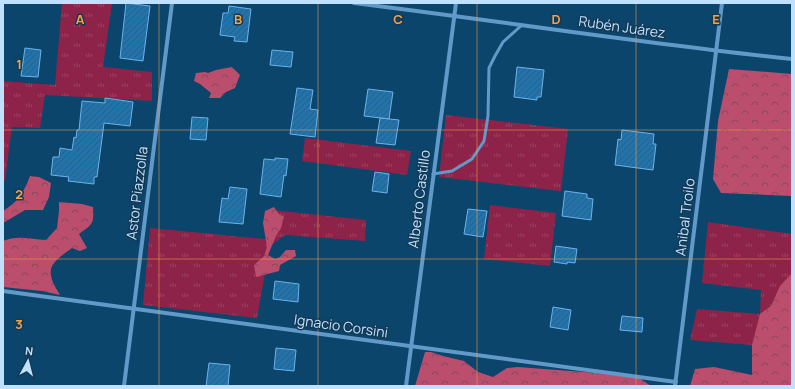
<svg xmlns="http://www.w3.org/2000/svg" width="795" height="389" font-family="Manrope,sans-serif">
<defs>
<pattern id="grass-tufts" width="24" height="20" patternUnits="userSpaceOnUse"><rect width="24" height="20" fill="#8d2348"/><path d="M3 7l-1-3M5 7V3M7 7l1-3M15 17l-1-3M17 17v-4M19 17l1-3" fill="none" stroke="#9b4363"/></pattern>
<pattern id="forest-crowns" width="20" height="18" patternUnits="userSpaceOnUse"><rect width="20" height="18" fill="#bb4d6d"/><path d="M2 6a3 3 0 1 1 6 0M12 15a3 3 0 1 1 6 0" fill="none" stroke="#874960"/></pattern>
<pattern id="building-hatch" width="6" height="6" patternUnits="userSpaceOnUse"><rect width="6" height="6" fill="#2373ab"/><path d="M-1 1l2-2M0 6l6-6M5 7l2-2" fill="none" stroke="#2d5e80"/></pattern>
</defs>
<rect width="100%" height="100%" fill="#0b456b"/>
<g fill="url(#grass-tufts)">
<polygon points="62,3 112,3 103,67 152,72 152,101 45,95 40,128 12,127 5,180 3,180 3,81 39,84 55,85"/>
<polygon points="446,115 568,129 561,191 439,177"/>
<polygon points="305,138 411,151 407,175 302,161"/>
<polygon points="490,205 556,213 550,266 484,259"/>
<polygon points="271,210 366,220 365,241 285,235 270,246 257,318 143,305 150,228 265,239"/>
<polygon points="708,222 792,234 792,386 752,376 752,345 690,340 697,309 760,314 761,290 702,283"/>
</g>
<g fill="url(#forest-crowns)">
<polygon points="232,67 240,75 235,88 226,92 220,98 209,98 211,93 200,84 194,81 196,73 205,72 208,73 216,70"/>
<polygon points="729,69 792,74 792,196 721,193 713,179 718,121"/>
<path d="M30,176L39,177L51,183L49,197L43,210H25L3,223V211C18,202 24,192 30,176Z"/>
<path d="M59,202L82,204L93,207C94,224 93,224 79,234L87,248L80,251L72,248C49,264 44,270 60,295L42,291L3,287V241C17,235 31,239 46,240L57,228L59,211Z"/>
<polygon points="274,207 279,214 284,217 281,228 276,236 268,255 275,259 280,257 286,250 295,250 296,256 280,265 279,271 256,277 254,265 264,256 267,247 263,223 265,211"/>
<polygon points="792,273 792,386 690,386 695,369 714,367 752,375 752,345 760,314 771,306 780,286"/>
<polygon points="425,352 431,352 443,356 464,361 478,372 493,377 507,368 518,367 636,376 651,386 415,386"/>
</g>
<g fill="url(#building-hatch)" stroke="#6db2eb">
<polygon points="126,3 150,6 143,61 120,58"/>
<polygon points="229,6 251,9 247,42 234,41 235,37 220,35 223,13 228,13"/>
<polygon points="25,48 41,50 38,77 21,76"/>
<polygon points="272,50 293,52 291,67 270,65"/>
<polygon points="517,67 544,70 541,97 537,97 537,100 514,97"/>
<polygon points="297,88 313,90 310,109 318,110 315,137 290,134"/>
<polygon points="368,89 393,92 389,119 364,116"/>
<polygon points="105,98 133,102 130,126 104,123 97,177 94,177 94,184 68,181 69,177 51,175 53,157 59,157 60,148 72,150 74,137 76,138 77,130 79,130 82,101 105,103"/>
<polygon points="192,117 208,118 206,140 190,139"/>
<polygon points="380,118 399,120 395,145 376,143"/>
<polygon points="622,130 654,134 653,144 656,144 653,170 615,165 618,139 621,140"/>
<polygon points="275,158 288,159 286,176 284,175 281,197 260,194 264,159 275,160"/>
<polygon points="375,172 389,174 387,193 372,191"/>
<polygon points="230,187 247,189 243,224 219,222 222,198 228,199"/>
<polygon points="565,191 587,194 587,198 593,199 591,220 562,216"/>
<polygon points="468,209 487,211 483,237 464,234"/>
<polygon points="556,246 577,249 575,263 567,262 567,264 554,262"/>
<polygon points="275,281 299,284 298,302 273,299"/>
<polygon points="553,307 571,310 568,330 550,327"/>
<polygon points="622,316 643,318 642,332 620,330"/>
<polygon points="276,348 296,350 294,371 274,369"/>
<polygon points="209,363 230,365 228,386 206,386"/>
</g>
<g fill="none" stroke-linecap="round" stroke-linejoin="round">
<polyline stroke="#619ac8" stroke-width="3" points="433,174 452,171 472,159 484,141 488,116 489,68 495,56 503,42 522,25"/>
<g stroke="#619ac8" stroke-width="4">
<path d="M354,3C500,21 646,44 792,59"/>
<polyline points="3,291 676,382"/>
<polyline points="124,386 172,3"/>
<polyline points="406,386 456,3"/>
<polyline points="675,386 722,3"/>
</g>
</g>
<path fill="none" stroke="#f6a247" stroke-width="1" stroke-opacity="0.55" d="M159,3V386M318,3V386M477,3V386M636,3V386M3,130H792M3,259H792"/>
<g text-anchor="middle" stroke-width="3" stroke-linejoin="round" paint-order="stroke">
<g font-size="14" fill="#bfe1fe" stroke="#153a56">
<text transform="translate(622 27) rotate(8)" y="5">Rubén Juárez</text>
<text transform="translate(137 193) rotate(-83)" y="5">Astor Piazzolla</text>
<text transform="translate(419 199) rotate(-83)" y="5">Alberto Castillo</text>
<text transform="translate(685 217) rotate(-83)" y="5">Anibal Troilo</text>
<text transform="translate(341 326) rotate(8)" y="5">Ignacio Corsini</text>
</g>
</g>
<g font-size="13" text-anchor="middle" font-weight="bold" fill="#f6a247" stroke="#153a56" stroke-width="3" stroke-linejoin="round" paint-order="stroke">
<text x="80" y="24">A</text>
<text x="238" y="24">B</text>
<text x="398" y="24">C</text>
<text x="556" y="24">D</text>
<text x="716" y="24">E</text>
<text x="19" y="69">1</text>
<text x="19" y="199">2</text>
<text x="19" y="329">3</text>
</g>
<rect width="795" height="389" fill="none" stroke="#bfe1fe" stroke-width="8"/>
<g transform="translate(28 361) rotate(7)" stroke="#153a56" stroke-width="3" paint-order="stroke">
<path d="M0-3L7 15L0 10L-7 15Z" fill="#bfe1fe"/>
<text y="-6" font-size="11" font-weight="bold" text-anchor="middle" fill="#bfe1fe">N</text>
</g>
</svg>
